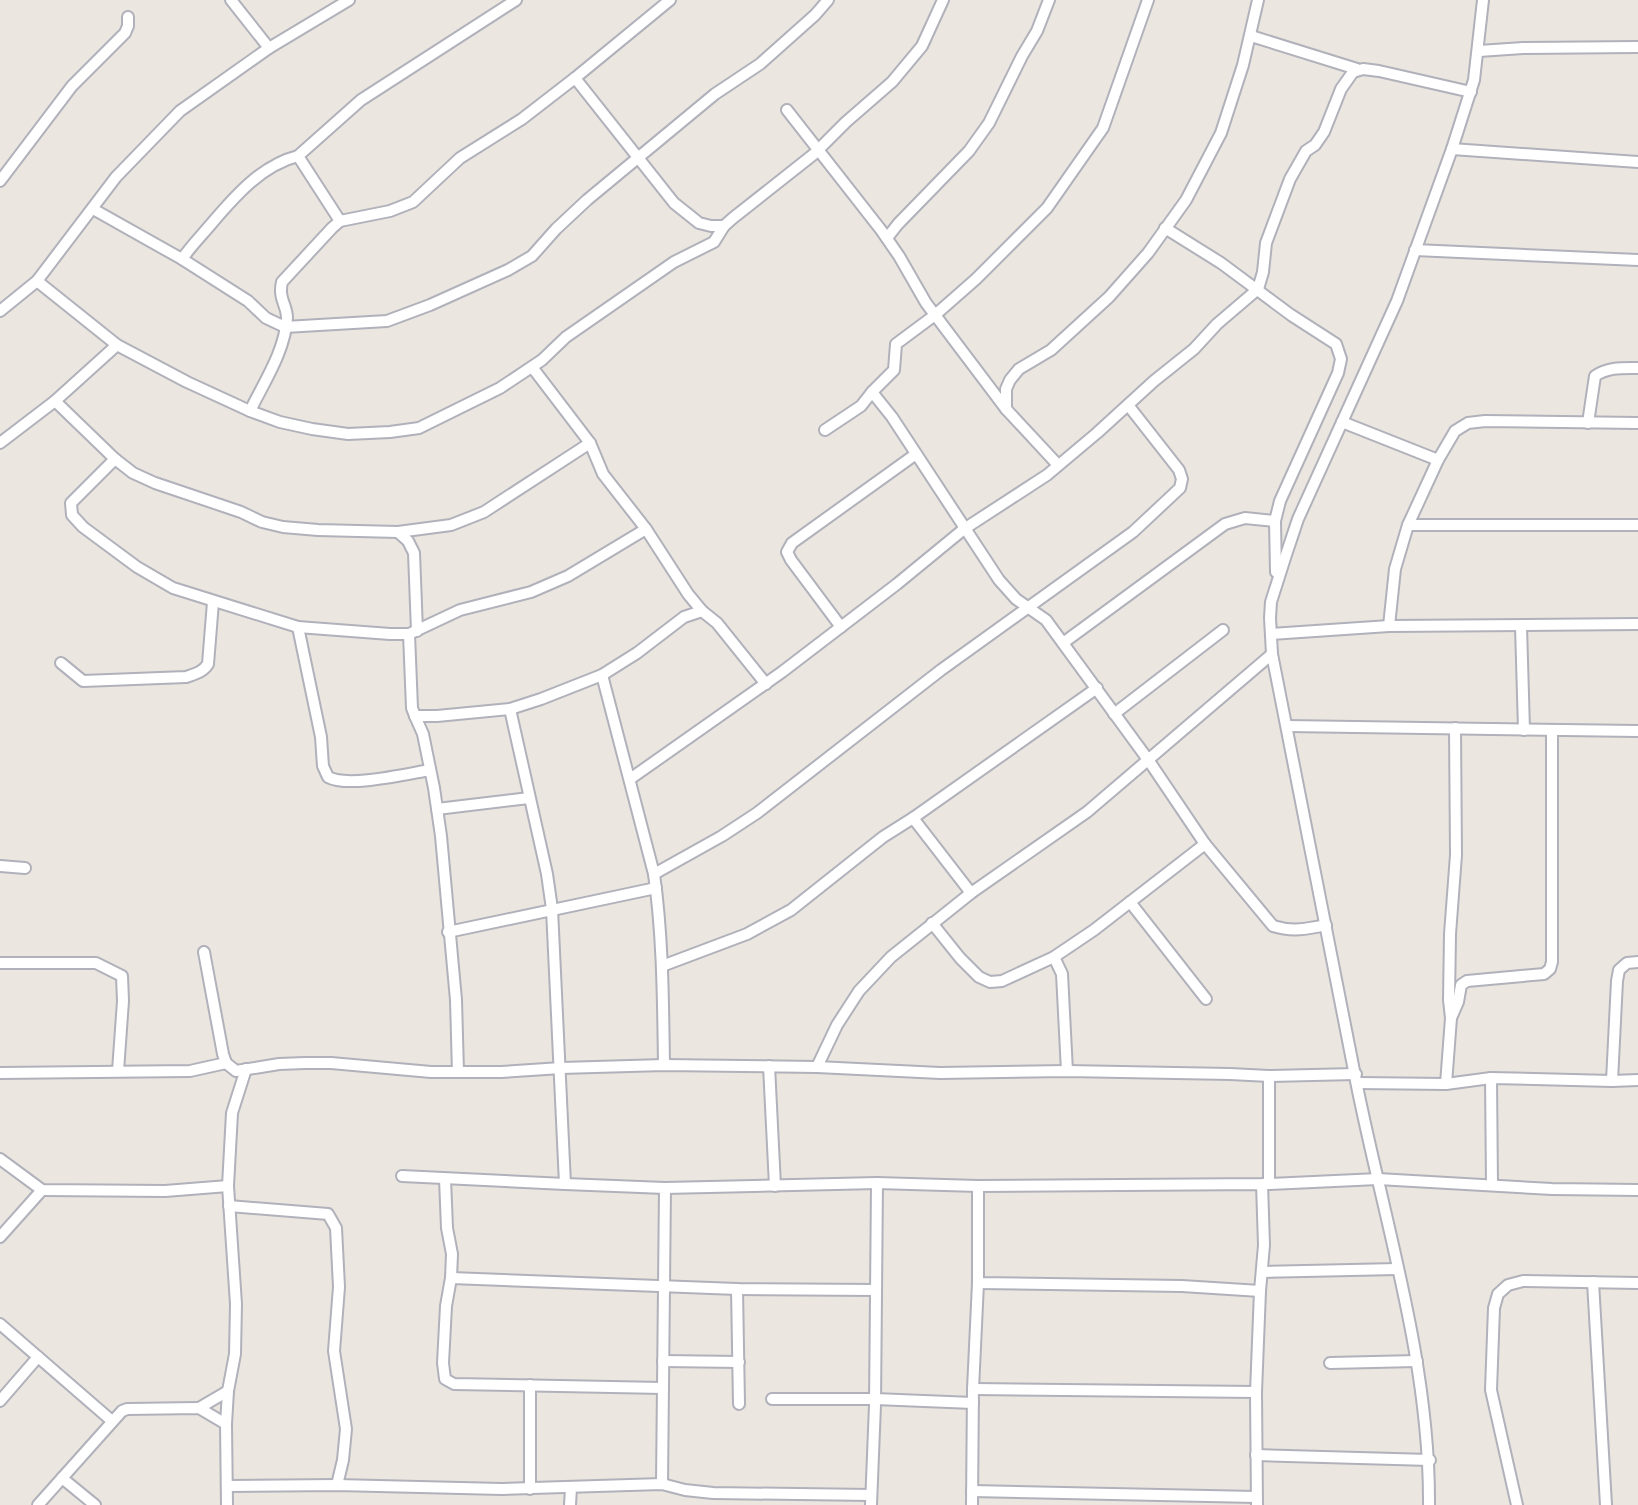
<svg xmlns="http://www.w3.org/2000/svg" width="1638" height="1505" font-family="'Space Grotesk',sans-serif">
<rect width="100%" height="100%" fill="#ebe7e0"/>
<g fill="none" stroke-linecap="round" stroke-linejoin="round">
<g stroke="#b0b1ba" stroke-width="14">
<g id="minor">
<polyline points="231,0 269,48"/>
<polyline points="1251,36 1357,69"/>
<polyline points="1479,51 1523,48 1638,47"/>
<polyline points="575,78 674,203 699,223 711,226 724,226"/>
<polyline points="787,110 881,230 899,256 926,303 1006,409 1058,465"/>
<polyline points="1452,149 1638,162"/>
<polyline points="0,181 72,86 125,33 128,26 128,17"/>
<path d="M93,209L182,259C191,246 202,235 212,223C235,196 262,165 298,156"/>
<polyline points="340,221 298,156 361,100 516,0"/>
<polyline points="1165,228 1221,263 1291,315 1336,344 1341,359 1338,373 1280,501 1275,521 1276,572"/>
<polyline points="887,238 898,224 969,151 989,123 1022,56 1037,31 1049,0"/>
<polyline points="1415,250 1638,260"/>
<polyline points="182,259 248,301 266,318 285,327 387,321 430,305 508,270 532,256 556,229 587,200 715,94 760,64 815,15 828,0"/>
<polyline points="37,281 117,345 187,382 250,411 280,422 312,429 348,434 390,432 419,428 500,388 542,360 566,337 674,262 714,242 724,226 733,218 814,154 846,122 892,82 922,46 943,0"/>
<polyline points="0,311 37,281 116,177 180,111 269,48 349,0"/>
<polyline points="532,367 590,443 603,474 646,529 688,594 702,611"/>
<polyline points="872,392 894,370 896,344 935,315 976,279 1047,208 1103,128 1148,0"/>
<polyline points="55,401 115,459 133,473 155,483 241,512 262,522 283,527 318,530 398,532 408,541 414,553 417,631"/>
<polyline points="1006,409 1006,389 1010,380 1019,369 1051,350 1109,297 1148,253 1186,200 1221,133 1243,65 1258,0"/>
<path d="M250,411C264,382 285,351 287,318C287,305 278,299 282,282L332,228L340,221L390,211L413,202L460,158L522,119L575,78L670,0"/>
<polyline points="1342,422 1438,460"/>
<path d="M1588,423L1595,376C1608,367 1622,368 1638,368"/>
<path d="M825,430L861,406L872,392L892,417L999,580L1016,599L1046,620L1149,761L1205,844L1273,926C1292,932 1307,929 1326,925"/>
<polyline points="0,443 55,401 117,345"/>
<polyline points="115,459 71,503 72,515 83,527 137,567 173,588 298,627 390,634 409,634 460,610 531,592 568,576 646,529"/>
<polyline points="1408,525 1638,525"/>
<polyline points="398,532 451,525 484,512 590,443"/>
<polyline points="1389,626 1395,569 1408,525 1438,460 1455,431 1468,423 1485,421 1638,423"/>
<polyline points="1521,626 1524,730"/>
<path d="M298,627L321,737L323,766L328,777C348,788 406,774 430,770"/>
<polyline points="841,627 791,560 787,552 792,543 916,454"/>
<polyline points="409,634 412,708 415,716 437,716 510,709 541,699 602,675 637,653 684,617 702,611 717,623 766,684"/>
<polyline points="1271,634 1389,626 1638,624"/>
<polyline points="1063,643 1225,524 1245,518 1275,521"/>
<path d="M61,663L83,681L186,677C195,674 203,672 208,664L213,602"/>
<path d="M602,675L654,874C663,938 663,1002 664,1065"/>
<polyline points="1114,714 1223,630"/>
<polyline points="415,716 423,734 434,788 441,836 456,1000 458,1072"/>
<polyline points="1287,726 1638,731"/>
<polyline points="630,779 782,672 897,584 964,529 1047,475 1097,433 1154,381 1194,349 1217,324 1258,289 1263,272 1266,243 1290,179 1306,151 1315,145 1324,132 1341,89 1353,72 1363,69 1379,71 1471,92"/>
<polyline points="437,809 529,798"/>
<polyline points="913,818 1097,688"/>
<polyline points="0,866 25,868"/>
<polyline points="654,874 722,836 757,813 941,670 1133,532 1180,488 1182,479 1179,470 1128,405"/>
<polyline points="1130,902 1206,999"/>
<polyline points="932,923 960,958 979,977 990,982 1002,981 1054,957 1094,930 1205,844"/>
<polyline points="448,932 656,888"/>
<polyline points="204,952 223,1054 226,1063 236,1071 279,1064 305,1063 331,1063 431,1072 501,1072 561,1068 664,1065 817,1067 940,1073 1067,1071 1230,1074 1269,1076 1356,1074"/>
<polyline points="1054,957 1062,974 1067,1071"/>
<polyline points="0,963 96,963 122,976 123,1001 118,1071"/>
<polyline points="662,966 747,934 791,910 883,837 913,818 971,893"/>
<polyline points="1451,1018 1458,1002 1461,985 1467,981 1544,974 1550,969 1552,962 1552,730"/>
<polyline points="769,1066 775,1186"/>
<polyline points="817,1067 837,1025 859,991 891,957 971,893 1087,812 1272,654"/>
<polyline points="0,1073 190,1071 226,1063"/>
<polyline points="1269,1076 1269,1184 1378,1179 1552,1189 1638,1190"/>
<polyline points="1491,1078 1492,1185"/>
<polyline points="1612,1081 1638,1080"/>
<polyline points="1357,1083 1446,1084 1491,1078 1612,1081 1617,981 1619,970 1627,963 1638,962"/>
<polyline points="1446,1084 1451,1018 1449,1000 1450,934 1456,855 1455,728"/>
<polyline points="0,1159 42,1190 165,1191 228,1186"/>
<polyline points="402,1176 565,1184 552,909 547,874 510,709"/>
<polyline points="445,1179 447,1228 452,1254 451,1278 446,1306 443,1363 445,1379 454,1384 663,1388"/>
<polyline points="565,1184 665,1188 662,1484"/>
<polyline points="1262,1184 1264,1245 1260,1291 1182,1286 978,1283 978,1186 1262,1184 1269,1184"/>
<polyline points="665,1188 877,1183"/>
<polyline points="229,1206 328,1214 336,1228 339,1287 334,1351 346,1429 343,1460 337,1485"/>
<polyline points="0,1237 42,1190"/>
<polyline points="1262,1272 1397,1269"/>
<polyline points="451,1278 737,1289 876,1290"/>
<polyline points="1593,1282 1606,1505"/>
<polyline points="737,1289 739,1404"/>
<polyline points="0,1324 112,1421"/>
<polyline points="663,1361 739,1362"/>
<polyline points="1330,1363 1417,1361"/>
<polyline points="530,1385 530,1489"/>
<polyline points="973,1389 1256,1392"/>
<polyline points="772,1399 875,1399 973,1403"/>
<polyline points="0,1401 38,1357"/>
<polyline points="199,1408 228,1391"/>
<polyline points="1256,1455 1430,1460"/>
<polyline points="62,1478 95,1505"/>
<polyline points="228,1486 337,1485 502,1489 662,1484 685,1490 713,1493 871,1495"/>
<polyline points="972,1491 1256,1497"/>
<polyline points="38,1505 122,1411 127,1409 199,1408 226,1424"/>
<polyline points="227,1505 226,1424 228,1391 235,1354 236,1304 228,1186 232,1113 246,1069"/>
<polyline points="570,1505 571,1488"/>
<polyline points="871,1505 875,1405 877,1183 978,1186"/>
<polyline points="972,1505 973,1389 978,1283"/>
<polyline points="1257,1505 1256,1392 1260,1291"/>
<path d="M1429,1505C1430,1363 1385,1224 1357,1086C1329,942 1300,798 1272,654L1270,618L1271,602L1285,558L1298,519L1397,301L1452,149L1474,80L1483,0"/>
<polyline points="1517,1505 1491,1390 1494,1308 1498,1294 1508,1285 1523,1281 1638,1283"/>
</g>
</g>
<use href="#minor" stroke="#fff" stroke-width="10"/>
</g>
</svg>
